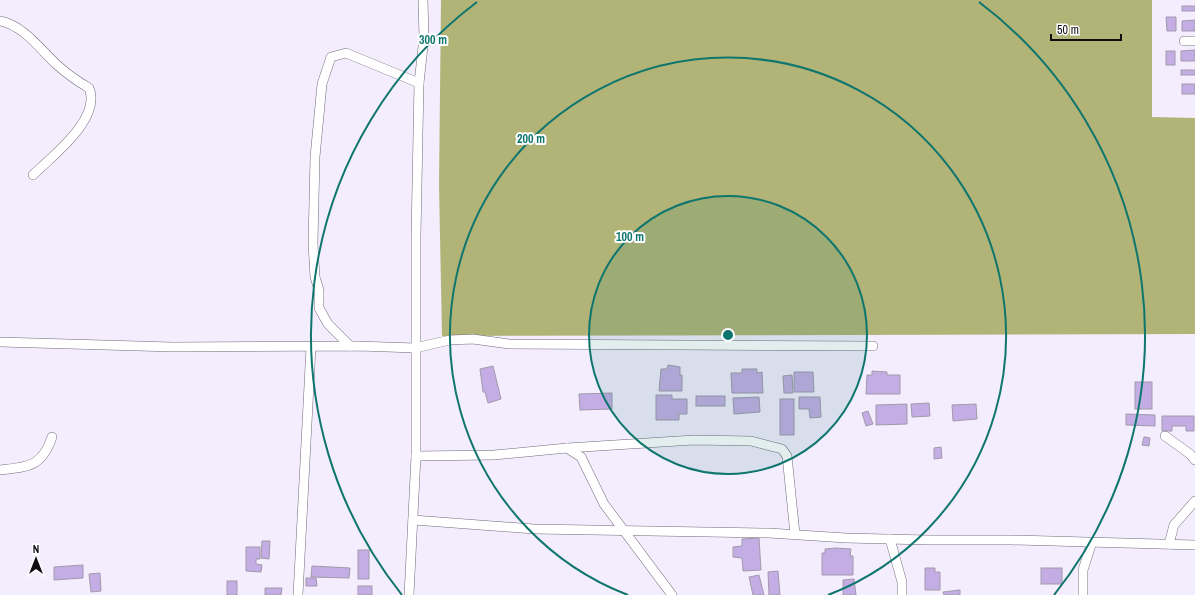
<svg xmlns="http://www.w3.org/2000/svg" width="1195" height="595" font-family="'Archivo Narrow',sans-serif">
<rect width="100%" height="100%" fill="#f4edfe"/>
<polygon fill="#b1b377" points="441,0 1152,0 1152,117 1195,118 1195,334 442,336 439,185"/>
<g fill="#c4ade4" stroke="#a19aaa">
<rect x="1182" y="6" width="13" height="5"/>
<polygon points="1166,17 1176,17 1176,31 1167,31"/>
<polygon points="1195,20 1195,31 1182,31 1182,21"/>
<polygon points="1195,50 1195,61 1181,61 1181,51"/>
<rect x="1166" y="51" width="9" height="14"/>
<rect x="1181" y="70" width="14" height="5"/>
<rect x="1182" y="84" width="13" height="10"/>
<polygon points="668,365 680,367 680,375 682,375 682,391 659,391 661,369 667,369"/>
<polygon points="493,366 501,399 488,403 485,392 483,392 480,369"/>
<polygon points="742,369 757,369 757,373 762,372 763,393 732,393 731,373 742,373"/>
<polygon points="872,371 887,372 887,375 900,375 900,394 866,394 867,375 872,375"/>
<polygon points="794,372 813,372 814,392 794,392"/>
<polygon points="792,375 793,393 784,393 783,376"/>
<rect x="1135" y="382" width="17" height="27"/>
<polygon points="612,393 612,409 580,410 579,394"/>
<polygon points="656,395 672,395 672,399 687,399 687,414 679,414 679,420 656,420"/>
<rect x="696" y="396" width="29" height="10"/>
<polygon points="759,397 760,412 734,414 733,398"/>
<polygon points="799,397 820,397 821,417 810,418 809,409 799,409"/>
<rect x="780" y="399" width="14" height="36"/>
<polygon points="929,403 930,416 912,417 911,404"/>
<polygon points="907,404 907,424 876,425 876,405"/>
<polygon points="976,404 977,419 953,421 952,405"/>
<polygon points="868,411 873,424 866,426 862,413"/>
<polygon points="1126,414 1155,415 1155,426 1126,425"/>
<polygon points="1162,416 1194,416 1194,431 1186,431 1186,426 1172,426 1172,431 1162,431"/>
<polygon points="1144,437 1150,438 1149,446 1142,445"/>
<polygon points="941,447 942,458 934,459 934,448"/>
<polygon points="759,538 761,570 743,571 742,558 733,557 733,547 742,546 742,539"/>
<polygon points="262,541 270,541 269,559 261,558"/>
<polygon points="246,547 260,547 260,559 256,559 256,564 262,565 261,572 246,571"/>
<polygon points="836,548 851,549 850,556 853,556 853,575 822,575 822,553 825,553 825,549"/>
<rect x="358" y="550" width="11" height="29"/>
<polygon points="83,565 83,578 54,580 54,567"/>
<polygon points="312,566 350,568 349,578 311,577"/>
<polygon points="925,568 935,568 935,572 940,572 940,590 925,590"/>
<rect x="1041" y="568" width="21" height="16"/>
<polygon points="778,571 780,595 769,595 768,572"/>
<polygon points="100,573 101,591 91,592 89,574"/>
<polygon points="759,575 764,595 753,595 749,577"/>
<polygon points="306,578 316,578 317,586 306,586"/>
<polygon points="854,579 856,595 843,595 843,580"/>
<rect x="227" y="581" width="10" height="14"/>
<rect x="358" y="586" width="14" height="9"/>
<polygon points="265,588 282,588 281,595 265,595"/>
<polygon points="960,590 960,595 944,595 943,592"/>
</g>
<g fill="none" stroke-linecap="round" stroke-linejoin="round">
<g stroke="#706a79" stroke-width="10">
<g id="minor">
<path d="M0,21C24,26 39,48 56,64C66,73 77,81 89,88C102,119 52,156 33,175"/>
<polyline points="1184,41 1195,41"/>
<polyline points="0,342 173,347 358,346 415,348 450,340 473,339 509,344 873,346"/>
<polyline points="350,346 328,324 319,308 319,290 315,277 313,243 315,157 322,84 331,57 346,53 419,83"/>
<polyline points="1165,436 1190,454 1195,460"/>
<polyline points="567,448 581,457 604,504 672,595"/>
<polyline points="416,456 494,455 567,448 694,440 751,441 782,449 787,456 795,534"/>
<path d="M0,470C28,467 42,467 52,437"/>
<polyline points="413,520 534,529 769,533 846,538 928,540 1012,540 1195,545"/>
<polyline points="890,539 902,582 902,595"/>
<polyline points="1169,544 1174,525 1195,501"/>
<polyline points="298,595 311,347"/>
<polyline points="409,595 416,456 416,236 419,83 424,38 423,0"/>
<polyline points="1083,595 1083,570 1092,542"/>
</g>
</g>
<use href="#minor" stroke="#fff" stroke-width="9"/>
</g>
<circle cx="728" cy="335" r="139" fill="#0f766e" fill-opacity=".12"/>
<g fill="none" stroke="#0f766e" stroke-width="2">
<circle cx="728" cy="335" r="139"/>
<path d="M628 595A278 278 0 1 1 828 595"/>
<path d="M402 595A417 417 0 0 1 477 2M979 2A417 417 0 0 1 1054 595"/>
</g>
<circle cx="728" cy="335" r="6" fill="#0f766e" stroke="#fefefe" stroke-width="2"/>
<g font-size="12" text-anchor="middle" font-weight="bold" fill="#0f766e" stroke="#fefefe" stroke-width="4" stroke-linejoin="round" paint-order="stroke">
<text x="433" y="44">300 m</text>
<text x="531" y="143">200 m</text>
<text x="630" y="241">100 m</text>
</g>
<g transform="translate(36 559)" stroke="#fefefe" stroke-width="3" paint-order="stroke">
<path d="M0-3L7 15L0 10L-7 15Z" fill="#0f0c12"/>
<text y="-6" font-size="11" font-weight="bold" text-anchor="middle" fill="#0f0c12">N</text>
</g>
<path d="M1051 34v6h70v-6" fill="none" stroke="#0f0c12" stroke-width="2"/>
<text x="1057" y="34" font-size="12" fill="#0f0c12" stroke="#fefefe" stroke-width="3" paint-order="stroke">50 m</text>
</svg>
